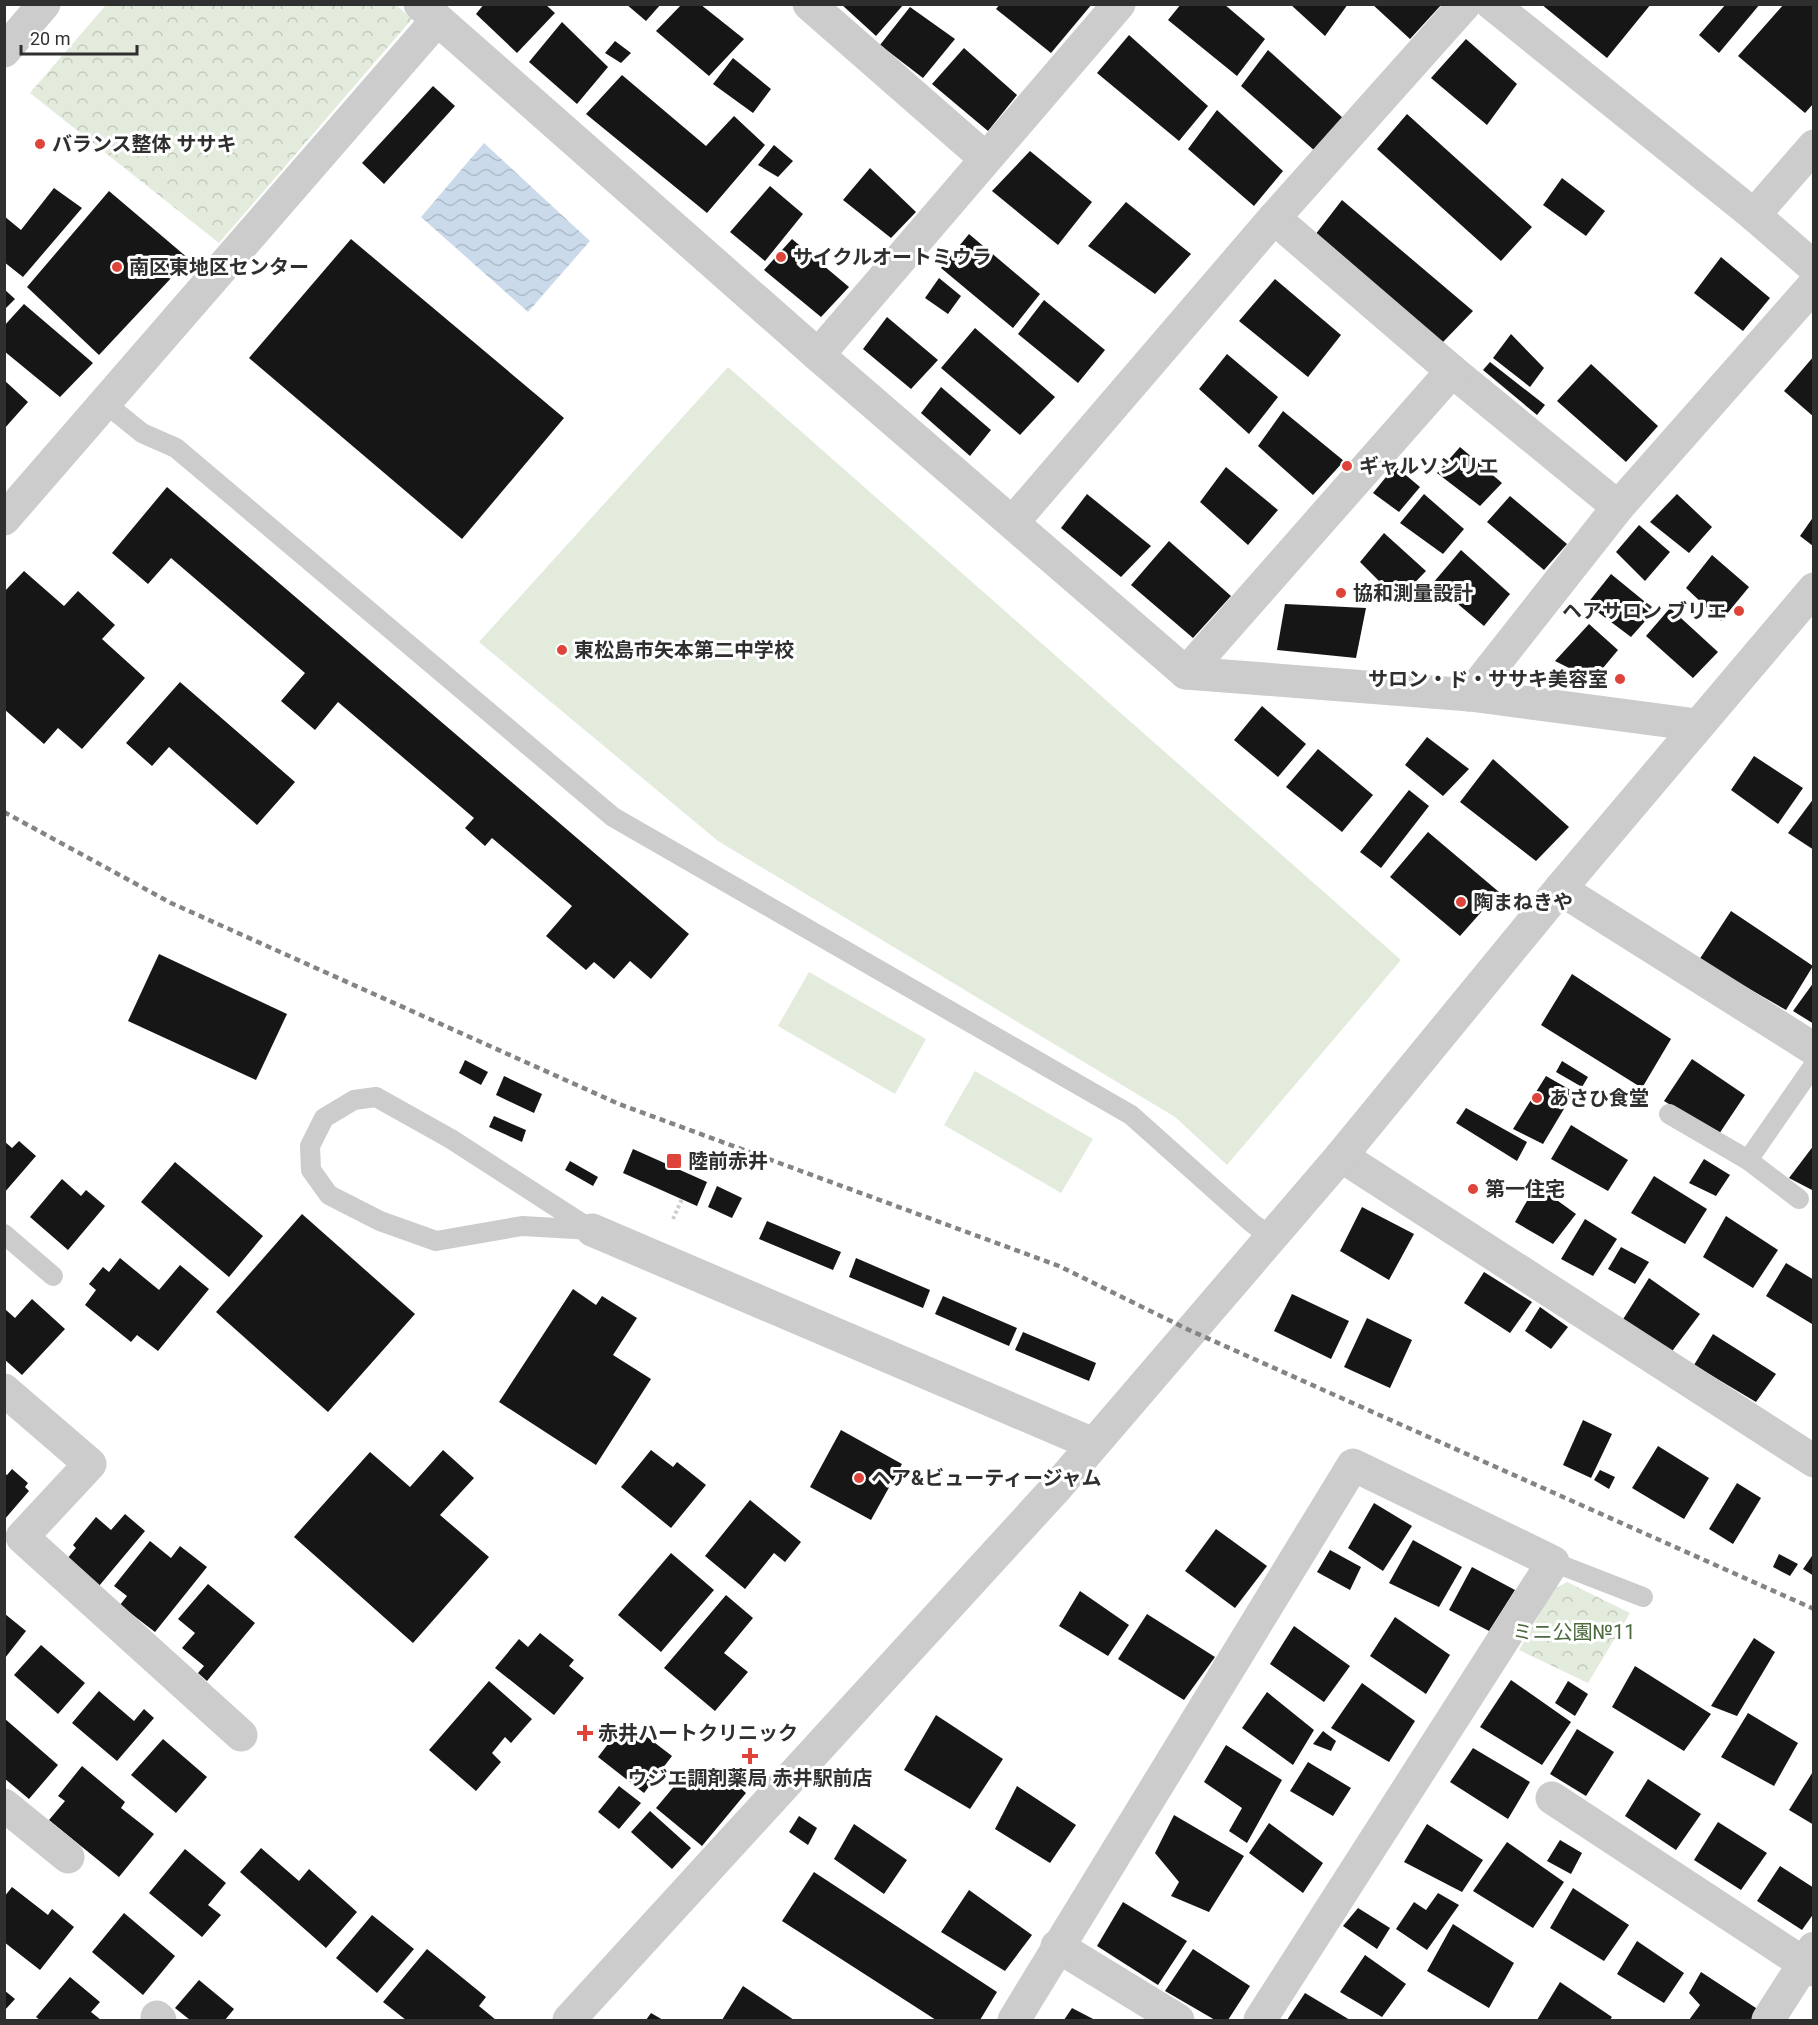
<svg xmlns="http://www.w3.org/2000/svg" width="1818" height="2025" font-family="Roboto,'Noto Sans JP',sans-serif">
<defs>
<pattern id="forest-crowns" width="20" height="18" patternUnits="userSpaceOnUse" patternTransform="scale(1.5)"><rect width="20" height="18" fill="#e3ebdd"/><path d="M2 6a3 3 0 1 1 6 0M12 15a3 3 0 1 1 6 0" fill="none" stroke="#c3cabe"/></pattern>
<pattern id="water-waves" width="16" height="10" patternUnits="userSpaceOnUse" patternTransform="scale(1.5)"><rect width="16" height="10" fill="#cadaea"/><path d="M0 5q4-4 8 0t8 0" fill="none" stroke="#aebbc9"/></pattern>
</defs>
<rect width="100%" height="100%" fill="#fff"/>
<g fill="#e3ebdd">
<polygon points="728,367 1401,960 1227,1165 1175,1117 718,841 479,642"/>
<polygon points="809,972 926,1039 895,1094 778,1026"/>
<polygon points="975,1071 1093,1139 1061,1193 944,1125"/>
</g>
<g fill="url(#forest-crowns)">
<polygon points="395,4 412,19 219,243 30,93 106,5"/>
<polygon points="1567,1582 1630,1613 1588,1683 1519,1650 1554,1589"/>
</g>
<polygon fill="url(#water-waves)" points="484,143 590,241 528,312 421,217"/>
<g fill="#161616">
<polygon points="484,4 545,4 555,13 517,53 476,14"/>
<polygon points="626,4 661,4 646,21"/>
<polygon points="682,4 700,4 744,39 709,76 656,31"/>
<polygon points="841,4 904,4 876,36"/>
<polygon points="1000,4 1092,4 1051,53 996,9"/>
<polygon points="1181,4 1224,4 1265,39 1237,76 1168,20"/>
<polygon points="1290,4 1348,4 1325,36"/>
<polygon points="1372,4 1442,4 1410,39"/>
<polygon points="1541,4 1651,4 1607,58"/>
<polygon points="1726,4 1760,4 1719,53 1699,35"/>
<polygon points="1784,4 1814,4 1814,103 1805,113 1738,56"/>
<polygon points="910,7 955,39 923,78 880,45"/>
<polygon points="562,22 608,67 577,104 529,62"/>
<polygon points="1129,35 1208,106 1179,141 1097,73"/>
<polygon points="1466,39 1517,84 1487,125 1431,78"/>
<polygon points="615,41 631,53 621,63 605,53"/>
<polygon points="964,48 1017,95 988,131 932,84"/>
<polygon points="1268,50 1344,119 1315,151 1241,86"/>
<polygon points="733,58 771,89 753,113 713,84"/>
<polygon points="622,75 706,146 734,116 765,145 707,213 586,114"/>
<polygon points="433,86 455,106 384,184 362,163"/>
<polygon points="1217,110 1283,171 1254,206 1188,149"/>
<polygon points="1407,114 1532,227 1501,261 1377,149"/>
<polygon points="774,145 793,161 778,177 758,165"/>
<polygon points="1030,151 1092,202 1058,245 992,191"/>
<polygon points="870,168 916,212 891,238 843,200"/>
<polygon points="1562,178 1605,211 1586,236 1543,205"/>
<polygon points="770,186 803,214 765,261 730,232"/>
<polygon points="54,188 82,208 23,277 4,262 4,216 21,230"/>
<polygon points="109,191 189,259 99,355 27,287"/>
<polygon points="1342,200 1473,311 1442,343 1315,235"/>
<polygon points="1126,202 1191,254 1155,294 1088,246"/>
<polygon points="969,234 1040,294 1013,328 941,268"/>
<polygon points="351,239 564,418 462,539 249,358"/>
<polygon points="792,239 849,287 821,317 764,270"/>
<polygon points="1721,257 1770,298 1743,331 1694,293"/>
<polygon points="939,278 961,296 948,314 925,298"/>
<polygon points="1275,279 1341,335 1308,377 1239,321"/>
<polygon points="4,289 15,299 4,310"/>
<polygon points="1044,300 1105,350 1078,383 1018,334"/>
<polygon points="24,304 93,363 60,397 4,351 4,326"/>
<polygon points="887,317 938,360 911,389 863,349"/>
<polygon points="975,328 1055,397 1020,435 941,368"/>
<polygon points="1511,334 1544,368 1530,387 1493,358"/>
<polygon points="1227,354 1278,397 1249,434 1199,389"/>
<polygon points="1814,356 1814,417 1784,391"/>
<polygon points="1490,362 1545,405 1537,415 1483,370"/>
<polygon points="1591,364 1658,426 1626,462 1557,401"/>
<polygon points="4,380 28,402 4,429"/>
<polygon points="941,387 991,430 970,456 921,413"/>
<polygon points="1283,411 1344,461 1313,495 1258,446"/>
<polygon points="1460,447 1502,483 1480,506 1437,473"/>
<polygon points="1395,466 1420,487 1399,512 1373,493"/>
<polygon points="1226,467 1278,510 1248,545 1200,502"/>
<polygon points="167,487 689,934 651,979 630,961 614,979 594,962 586,970 546,936 572,906 492,838 485,846 465,828 474,818 338,702 315,730 281,701 305,673 171,558 148,584 112,553"/>
<polygon points="1087,494 1151,546 1121,577 1061,528"/>
<polygon points="1424,494 1464,529 1443,554 1400,523"/>
<polygon points="1677,494 1712,527 1689,553 1650,522"/>
<polygon points="1510,496 1567,544 1544,570 1487,522"/>
<polygon points="1814,516 1814,545 1813,546 1800,536"/>
<polygon points="1639,525 1670,552 1645,581 1616,552"/>
<polygon points="1384,533 1426,571 1398,600 1360,562"/>
<polygon points="1169,541 1231,596 1193,638 1131,585"/>
<polygon points="1461,550 1510,594 1484,626 1433,583"/>
<polygon points="1712,555 1749,587 1721,621 1686,588"/>
<polygon points="24,571 64,606 78,591 115,625 102,639 145,678 82,749 58,728 44,744 4,709 4,592"/>
<polygon points="1611,574 1655,610 1631,637 1587,604"/>
<polygon points="1285,604 1366,608 1356,658 1277,650"/>
<polygon points="1670,608 1718,652 1693,678 1646,636"/>
<polygon points="1589,624 1618,650 1593,680 1555,661"/>
<polygon points="180,682 295,782 257,825 169,747 152,766 126,743"/>
<polygon points="1262,706 1306,744 1278,777 1234,740"/>
<polygon points="1427,737 1469,769 1443,796 1405,765"/>
<polygon points="1318,749 1373,795 1342,832 1286,787"/>
<polygon points="1754,756 1803,788 1778,824 1731,790"/>
<polygon points="1493,759 1569,827 1536,861 1460,802"/>
<polygon points="1409,790 1429,806 1381,868 1360,852"/>
<polygon points="1814,798 1814,850 1788,833"/>
<polygon points="1428,832 1499,892 1460,936 1390,877"/>
<polygon points="1731,911 1813,966 1786,1010 1699,960"/>
<polygon points="159,954 287,1014 256,1080 128,1021"/>
<polygon points="1572,974 1671,1039 1642,1088 1541,1025"/>
<polygon points="1814,982 1814,1024 1793,1011"/>
<polygon points="1692,1059 1745,1095 1719,1134 1664,1101"/>
<polygon points="465,1060 488,1072 481,1085 459,1073"/>
<polygon points="1562,1061 1588,1077 1582,1087 1556,1072"/>
<polygon points="504,1076 542,1094 534,1113 496,1095"/>
<polygon points="1546,1076 1574,1092 1543,1144 1513,1129"/>
<polygon points="1466,1108 1527,1142 1517,1161 1456,1123"/>
<polygon points="494,1116 526,1130 522,1142 489,1127"/>
<polygon points="1571,1125 1628,1160 1608,1191 1551,1159"/>
<polygon points="4,1141 12,1148 19,1141 36,1156 4,1193"/>
<polygon points="1814,1145 1814,1191 1789,1178"/>
<polygon points="633,1149 707,1182 697,1206 623,1173"/>
<polygon points="1704,1159 1730,1175 1716,1196 1689,1183"/>
<polygon points="570,1161 598,1177 593,1186 565,1170"/>
<polygon points="175,1162 263,1236 229,1277 141,1202"/>
<polygon points="1654,1176 1707,1209 1685,1244 1631,1213"/>
<polygon points="62,1179 81,1196 86,1190 105,1206 68,1250 30,1217"/>
<polygon points="1536,1185 1576,1214 1553,1244 1515,1222"/>
<polygon points="717,1186 742,1198 732,1218 708,1207"/>
<polygon points="1362,1207 1414,1234 1389,1280 1340,1251"/>
<polygon points="302,1214 415,1314 328,1412 216,1312"/>
<polygon points="1726,1216 1778,1250 1753,1288 1703,1257"/>
<polygon points="1585,1219 1617,1239 1593,1276 1561,1259"/>
<polygon points="767,1221 841,1252 833,1270 759,1239"/>
<polygon points="1621,1247 1649,1262 1635,1284 1608,1269"/>
<polygon points="120,1258 159,1290 180,1265 209,1289 158,1351 137,1335 131,1342 85,1305 96,1290 89,1284 103,1267 109,1272"/>
<polygon points="856,1258 930,1290 923,1308 849,1277"/>
<polygon points="1786,1263 1814,1280 1812,1324 1766,1296"/>
<polygon points="1484,1272 1532,1302 1510,1333 1464,1303"/>
<polygon points="1649,1278 1700,1314 1670,1354 1622,1321"/>
<polygon points="573,1289 596,1305 602,1296 637,1318 613,1355 651,1379 596,1465 499,1402"/>
<polygon points="1292,1294 1349,1321 1331,1359 1274,1331"/>
<polygon points="943,1296 1017,1328 1009,1346 935,1314"/>
<polygon points="32,1299 65,1329 22,1375 4,1359 4,1312 6,1310 15,1318"/>
<polygon points="1540,1307 1568,1327 1551,1349 1525,1331"/>
<polygon points="1367,1318 1412,1340 1390,1388 1344,1367"/>
<polygon points="1023,1332 1096,1363 1089,1381 1015,1350"/>
<polygon points="1713,1334 1776,1374 1756,1402 1694,1365"/>
<polygon points="1583,1420 1612,1434 1591,1478 1563,1465"/>
<polygon points="841,1430 902,1464 871,1520 810,1487"/>
<polygon points="1658,1446 1709,1478 1684,1519 1632,1488"/>
<polygon points="443,1450 474,1478 440,1515 489,1557 413,1643 294,1537 370,1452 410,1487"/>
<polygon points="651,1450 673,1467 677,1462 706,1485 671,1528 621,1487"/>
<polygon points="12,1469 28,1483 25,1487 29,1491 4,1520 4,1473 7,1475"/>
<polygon points="1600,1470 1615,1477 1609,1489 1594,1480"/>
<polygon points="1737,1483 1761,1498 1733,1544 1709,1529"/>
<polygon points="750,1500 801,1542 785,1562 774,1553 745,1589 705,1556"/>
<polygon points="1374,1503 1412,1526 1383,1571 1348,1548"/>
<polygon points="125,1514 145,1531 99,1586 67,1559 76,1548 73,1545 96,1517 111,1530"/>
<polygon points="1216,1529 1267,1566 1235,1608 1185,1571"/>
<polygon points="1413,1540 1462,1567 1439,1607 1389,1583"/>
<polygon points="150,1541 171,1558 180,1546 207,1567 155,1632 120,1605 127,1596 114,1586"/>
<polygon points="1330,1550 1361,1567 1350,1590 1317,1572"/>
<polygon points="671,1553 714,1590 661,1652 618,1615"/>
<polygon points="1814,1553 1814,1576 1803,1569"/>
<polygon points="1779,1554 1798,1564 1790,1576 1773,1567"/>
<polygon points="1472,1567 1515,1590 1489,1631 1449,1610"/>
<polygon points="208,1584 255,1623 207,1681 198,1673 204,1666 182,1648 195,1633 178,1619"/>
<polygon points="1080,1591 1129,1625 1108,1656 1059,1626"/>
<polygon points="726,1595 753,1618 724,1653 748,1672 715,1711 664,1668"/>
<polygon points="5,1614 26,1631 5,1658"/>
<polygon points="1147,1614 1215,1657 1184,1700 1118,1659"/>
<polygon points="1395,1617 1450,1655 1426,1694 1370,1656"/>
<polygon points="1294,1626 1350,1666 1324,1702 1270,1664"/>
<polygon points="540,1633 574,1660 569,1666 584,1678 554,1715 495,1668 519,1639 528,1647"/>
<polygon points="1754,1638 1775,1652 1737,1716 1711,1706"/>
<polygon points="41,1645 85,1683 58,1714 14,1675"/>
<polygon points="1635,1666 1711,1714 1684,1751 1612,1707"/>
<polygon points="1511,1680 1571,1722 1542,1765 1480,1727"/>
<polygon points="489,1681 532,1719 511,1743 505,1737 492,1753 501,1762 476,1791 429,1750"/>
<polygon points="1568,1681 1588,1694 1575,1716 1555,1703"/>
<polygon points="1362,1683 1415,1721 1389,1762 1331,1728"/>
<polygon points="99,1691 134,1721 144,1709 154,1718 117,1761 72,1723"/>
<polygon points="1267,1692 1314,1730 1293,1765 1242,1728"/>
<polygon points="1748,1713 1798,1743 1774,1786 1721,1757"/>
<polygon points="936,1715 1003,1759 970,1809 904,1770"/>
<polygon points="4,1718 58,1765 29,1799 4,1778"/>
<polygon points="629,1723 672,1756 644,1793 598,1757 618,1731 621,1733"/>
<polygon points="1577,1729 1614,1752 1586,1796 1550,1774"/>
<polygon points="1323,1731 1336,1741 1331,1751 1313,1744"/>
<polygon points="163,1739 207,1777 176,1813 131,1775"/>
<polygon points="1226,1745 1282,1780 1247,1843 1229,1831 1242,1808 1204,1782"/>
<polygon points="1473,1748 1530,1782 1508,1819 1450,1782"/>
<polygon points="1308,1762 1351,1788 1333,1816 1290,1791"/>
<polygon points="82,1766 125,1802 121,1808 154,1834 119,1877 49,1820 65,1801 58,1796"/>
<polygon points="1814,1770 1814,1825 1789,1810"/>
<polygon points="687,1771 698,1780 705,1773 715,1780 722,1772 746,1793 702,1846 656,1808"/>
<polygon points="1648,1779 1701,1814 1676,1850 1625,1816"/>
<polygon points="619,1786 641,1803 619,1829 598,1812"/>
<polygon points="1017,1786 1076,1825 1050,1863 995,1829"/>
<polygon points="650,1811 691,1848 672,1869 631,1832"/>
<polygon points="1174,1815 1244,1856 1209,1912 1171,1896 1179,1882 1155,1853"/>
<polygon points="799,1816 817,1828 808,1845 789,1832"/>
<polygon points="1718,1822 1767,1853 1741,1890 1694,1860"/>
<polygon points="1269,1823 1323,1863 1303,1893 1249,1853"/>
<polygon points="854,1824 907,1860 884,1894 834,1859"/>
<polygon points="1427,1824 1483,1860 1462,1892 1404,1862"/>
<polygon points="1560,1840 1582,1853 1571,1874 1547,1861"/>
<polygon points="1507,1842 1564,1882 1533,1928 1473,1891"/>
<polygon points="261,1848 299,1881 309,1869 357,1912 326,1948 240,1872"/>
<polygon points="185,1849 226,1883 208,1905 221,1915 202,1937 149,1893"/>
<polygon points="1780,1866 1814,1888 1814,1913 1802,1930 1757,1901"/>
<polygon points="814,1872 997,1992 980,2020 936,2020 782,1921"/>
<polygon points="12,1887 48,1915 52,1909 74,1927 40,1970 4,1942 4,1897"/>
<polygon points="1573,1888 1629,1925 1604,1961 1550,1928"/>
<polygon points="969,1890 1032,1935 1005,1971 941,1932"/>
<polygon points="1438,1893 1459,1905 1427,1950 1396,1929 1414,1902 1426,1910"/>
<polygon points="1123,1902 1187,1941 1158,1985 1097,1946"/>
<polygon points="1358,1908 1390,1928 1377,1949 1343,1926"/>
<polygon points="124,1913 175,1956 143,1995 92,1952"/>
<polygon points="372,1915 414,1949 377,1993 336,1958"/>
<polygon points="1453,1924 1514,1963 1489,2008 1427,1971"/>
<polygon points="1637,1941 1684,1973 1664,2003 1617,1974"/>
<polygon points="427,1949 486,1997 479,2006 496,2020 406,2020 383,2002"/>
<polygon points="1193,1949 1250,1986 1228,2020 1215,2020 1165,1991"/>
<polygon points="1365,1955 1406,1984 1382,2017 1340,1992"/>
<polygon points="1701,1972 1759,2010 1751,2020 1689,2020 1700,2005 1689,1993"/>
<polygon points="70,1977 100,2002 91,2012 101,2020 40,2020 36,2017"/>
<polygon points="199,1980 234,2009 225,2020 190,2020 175,2008"/>
<polygon points="1560,1982 1612,2017 1610,2020 1537,2020"/>
<polygon points="743,1986 794,2020 722,2020"/>
<polygon points="4,1990 15,1999 4,2011"/>
<polygon points="1305,1993 1350,2020 1287,2020"/>
<polygon points="1072,2008 1095,2020 1064,2020"/>
<polygon points="651,2013 663,2020 646,2020"/>
</g>
<g fill="none" stroke-linecap="round" stroke-linejoin="round">
<polyline stroke="#ccc" stroke-width="4" stroke-dasharray="3 3" stroke-linecap="butt" points="673,1219 682,1199"/>
<g stroke="#ccc" stroke-width="20">
<polyline points="105,403 142,433 176,448 613,817 1131,1115 1252,1223 1271,1237"/>
<polygon points="376,1097 451,1139 592,1230 522,1226 436,1241 380,1221 329,1195 311,1170 310,1146 324,1118 354,1100"/>
<polyline points="1669,1114 1748,1160 1799,1199"/>
<polyline points="1748,1160 1814,1065"/>
<polyline points="4,1234 53,1276"/>
<polyline points="1553,1562 1643,1597"/>
</g>
<g stroke="#ccc" stroke-width="33">
<polyline points="809,4 985,158"/>
<polyline points="1492,4 1754,215 1814,267"/>
<polyline points="1754,215 1814,146"/>
<polyline points="1274,218 1452,371 1618,507"/>
<polyline points="818,355 1119,4"/>
<polyline points="4,519 437,20"/>
<polyline points="1013,522 1274,218 1465,4"/>
<polyline points="1186,673 1452,371"/>
<polyline points="1470,695 1618,507 1814,285"/>
<polyline points="1560,889 1814,1049"/>
<polyline points="1341,1156 1814,1461"/>
<polyline points="4,1390 90,1464 22,1537 241,1735"/>
<polyline points="1552,1798 1814,1970"/>
<polyline points="4,1805 68,1857"/>
<polyline points="1057,1946 1178,2020"/>
<polyline points="157,2017 160,2020"/>
<polyline points="1014,2020 1353,1465 1553,1562 1260,2020"/>
<polyline points="1768,2020 1814,1948"/>
</g>
<g stroke="#ccc" stroke-width="33">
<polyline points="420,4 818,355 1186,673 1470,695 1697,725"/>
<polyline points="4,51 44,4"/>
<polyline points="592,1230 1093,1444"/>
<polyline points="569,2020 1057,1487 1341,1156 1560,889 1814,589"/>
</g>
<polyline stroke="#848484" stroke-width="4.5" stroke-dasharray="6 4.5" stroke-linecap="butt" points="4,812 171,903 619,1104 1059,1266 1189,1330 1814,1609"/>
</g>
<g fill="#de4439" stroke="#fff" stroke-width="2">
<circle cx="40" cy="144" r="6"/>
<circle cx="781" cy="257" r="6"/>
<circle cx="117" cy="267" r="6"/>
<circle cx="1347" cy="466" r="6"/>
<circle cx="1341" cy="593" r="6"/>
<circle cx="1739" cy="611" r="6"/>
<circle cx="562" cy="650" r="6"/>
<circle cx="1620" cy="679" r="6"/>
<circle cx="1461" cy="902" r="6"/>
<circle cx="1537" cy="1098" r="6"/>
<rect x="666" y="1153" width="16" height="16" rx="3"/>
<circle cx="1473" cy="1189" r="6"/>
<circle cx="859" cy="1478" r="6"/>
<path d="M582 1724h6v6h6v6h-6v6h-6v-6h-6v-6h6z"/>
<path d="M747 1747h6v6h6v6h-6v6h-6v-6h-6v-6h6z"/>
</g>
<g text-anchor="middle" stroke-width="6" stroke-linejoin="round" paint-order="stroke">
<g font-size="20" font-weight="bold" fill="#2f2f2f" stroke="#fff" text-anchor="start">
<text x="52" y="151">バランス整体 ササキ</text>
<text x="793" y="264">サイクルオートミウラ</text>
<text x="129" y="274">南区東地区センター</text>
<text x="1359" y="473">ギャルソンリエ</text>
<text x="1353" y="600">協和測量設計</text>
<text x="1727" y="618" text-anchor="end">ヘアサロン ブリエ</text>
<text x="574" y="657">東松島市矢本第二中学校</text>
<text x="1608" y="686" text-anchor="end">サロン・ド・ササキ美容室</text>
<text x="1473" y="909">陶まねきや</text>
<text x="1549" y="1105">あさひ食堂</text>
<text x="688" y="1168">陸前赤井</text>
<text x="1485" y="1196">第一住宅</text>
<text x="871" y="1485">ヘア&amp;ビューティージャム</text>
<text x="598" y="1740">赤井ハートクリニック</text>
<text x="750" y="1785" text-anchor="middle">ウジエ調剤薬局 赤井駅前店</text>
</g>
<g font-size="20" fill="#4c693e" stroke="#fff">
<text x="1574" y="1639">ミニ公園№11</text>
</g>
</g>
<rect width="1818" height="2025" fill="none" stroke="#2f2f2f" stroke-width="12"/>
<path d="M21 45v9h116v-9" fill="none" stroke="#2f2f2f" stroke-width="3"/>
<text x="30" y="45" font-size="18" fill="#2f2f2f" stroke="#ffffff" stroke-width="4.5" paint-order="stroke">20 m</text>
</svg>
